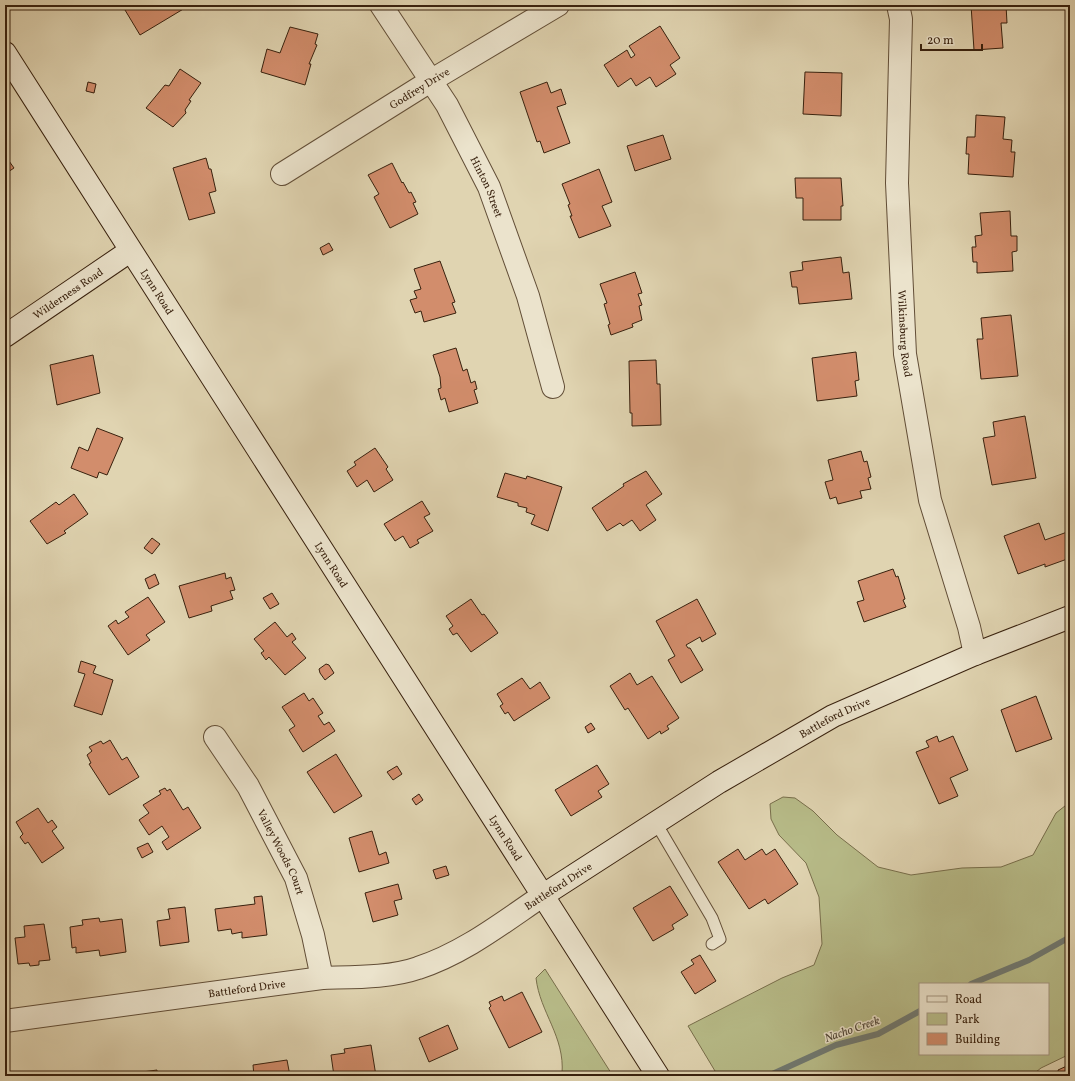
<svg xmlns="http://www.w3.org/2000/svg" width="1075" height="1081" font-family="Vollkorn,serif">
<rect width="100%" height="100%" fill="#e0d4b1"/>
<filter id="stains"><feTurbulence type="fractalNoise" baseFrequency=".005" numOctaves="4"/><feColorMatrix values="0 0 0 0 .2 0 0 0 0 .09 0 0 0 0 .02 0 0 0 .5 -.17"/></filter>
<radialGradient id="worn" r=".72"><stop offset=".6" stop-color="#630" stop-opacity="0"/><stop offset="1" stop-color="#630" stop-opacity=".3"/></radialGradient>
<g fill="#b7bb88" stroke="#786e4b" fill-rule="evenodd">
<path d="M783,797L795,798L813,811L837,835L878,867L911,875L962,868L1001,867L1033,855L1056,813L1070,802V1054L1041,1068L1031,1076H718L688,1026L782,978L814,965L822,944L819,897L806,863L779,835L771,819L770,804ZM920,984H1048V1054H920Z"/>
<path d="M545,969L613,1076H559L562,1074C565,1036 540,1013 536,978Z"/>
</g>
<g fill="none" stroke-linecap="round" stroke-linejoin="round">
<g stroke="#717a72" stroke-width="6">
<polyline points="971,984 1029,960 1070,937"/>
<polyline points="768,1076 836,1045 878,1034 920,1011"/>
</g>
</g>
<g fill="#d28d6c" stroke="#38210e">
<polygon points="122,5 190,5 140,35"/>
<polygon points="971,5 1006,5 1007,23 1001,23 1003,48 974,50"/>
<polygon points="660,26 680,58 670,65 676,74 656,87 650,77 636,86 631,78 618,87 604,65 627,50 631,58 635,55 629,46"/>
<polygon points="290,27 318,34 315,44 317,45 309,64 311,64 305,85 261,72 267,49 280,53"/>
<polygon points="180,69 201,83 189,100 191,101 185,110 186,113 173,127 146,108 165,85 169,86"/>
<polygon points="805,72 842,73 841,116 803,114"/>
<polygon points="88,82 96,84 94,93 86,91"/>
<polygon points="547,82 551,93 561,89 566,104 557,107 570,143 544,153 540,141 537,142 520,92"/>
<polygon points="976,115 1005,117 1003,139 1012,140 1011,152 1015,152 1013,177 968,174 969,154 966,154 967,137 975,137"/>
<polygon points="663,135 671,159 635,171 627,146"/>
<polygon points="206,158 209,169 211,169 216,191 209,193 215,213 189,220 173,168"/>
<polygon points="9,161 14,168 5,174 5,164"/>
<polygon points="392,163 402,183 403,182 409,193 411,192 416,202 413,203 418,214 390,228 374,197 379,194 368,175"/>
<polygon points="599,169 612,202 602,206 611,226 579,238 570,216 572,216 568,205 570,204 562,184"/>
<polygon points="795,178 841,178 843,206 841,206 841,220 803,220 803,198 796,198"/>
<polygon points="1010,211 1011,236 1017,236 1017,251 1012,252 1013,271 977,273 977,262 973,262 972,247 976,247 975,236 982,235 980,213"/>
<polygon points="329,243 333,250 323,255 320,248"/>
<polygon points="841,257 843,273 849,272 852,299 799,304 797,287 792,287 790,272 803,270 802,262"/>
<polygon points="440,261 455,302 452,303 456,313 424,322 421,311 415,313 410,300 417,298 414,291 421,289 414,269"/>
<polygon points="635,272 642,293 638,294 642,305 639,306 642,320 632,324 633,327 611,335 608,325 610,324 604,304 607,303 600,284"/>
<polygon points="1011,315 1018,376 981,379 977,339 983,339 981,318"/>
<polygon points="456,348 463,371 467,369 471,383 475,381 477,389 474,390 478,403 449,412 445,398 441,400 438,389 441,388 440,377 433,355"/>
<polygon points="856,352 859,380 855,381 857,396 817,401 812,358"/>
<polygon points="93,355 100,393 57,405 50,365"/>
<polygon points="656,360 657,384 660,384 661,425 632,426 632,413 630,413 629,361"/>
<polygon points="1025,416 1036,478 992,485 983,438 995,436 993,422"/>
<polygon points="97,428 123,438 107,475 99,472 97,478 71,468 79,447 88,451"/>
<polygon points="375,448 388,467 386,469 393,480 374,492 367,480 357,487 347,471 356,465 354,462"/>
<polygon points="861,451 864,462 867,461 871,477 868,478 871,489 860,491 862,498 838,504 836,497 830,499 825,482 833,480 828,460"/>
<polygon points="646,471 662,494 646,505 656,520 640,531 632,520 623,526 620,523 607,531 592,508 624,486 623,484"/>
<polygon points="505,473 526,479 527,476 562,487 548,531 531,524 535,515 526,512 527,508 518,506 518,503 497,497"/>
<polygon points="74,494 88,514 64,531 66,533 47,544 30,521 56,502 59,505"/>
<polygon points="422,501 430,514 424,517 433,531 417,540 419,543 410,548 403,536 395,541 384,524"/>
<rect x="5" y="522" width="3" height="24"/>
<polygon points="1039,523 1045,540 1070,531 1070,558 1045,567 1045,564 1018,574 1004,536"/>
<polygon points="152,538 160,544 152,554 144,548"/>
<polygon points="893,569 896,577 898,576 905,599 903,600 906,607 864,622 857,602 864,600 858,581"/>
<polygon points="225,573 226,579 231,577 235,590 230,591 233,599 211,606 212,611 189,618 179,586"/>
<polygon points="155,574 159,584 149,589 145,579"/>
<polygon points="272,593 279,604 270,609 263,598"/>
<polygon points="148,597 165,622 146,635 150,640 128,655 108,626 116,620 118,624 129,617 125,612"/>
<polygon points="471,599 482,615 484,614 498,633 471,652 457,633 453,635 449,629 453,626 446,616"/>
<polygon points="697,599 716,634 702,642 700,637 686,645 688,648 690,648 703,670 681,683 668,660 675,656 656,621"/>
<polygon points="275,622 287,637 292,633 296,639 292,642 306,658 285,675 269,657 266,660 261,653 264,651 254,639"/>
<polygon points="81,661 96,666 93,673 113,680 102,715 74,706 85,674 78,672"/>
<polygon points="326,664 329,665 334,673 325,680 320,673 319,669"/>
<polygon points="630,673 637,685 652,676 679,718 667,726 669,729 661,734 660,731 648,739 628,708 625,710 610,686"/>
<polygon points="522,678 530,689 540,682 550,698 514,721 508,712 505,714 500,706 503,704 497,694"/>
<polygon points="304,693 309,701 313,698 323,713 318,716 324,725 329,722 335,731 303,752 289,730 295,726 282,707"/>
<polygon points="1036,696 1052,739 1016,752 1001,710"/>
<polygon points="591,723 595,729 588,733 585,727"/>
<polygon points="937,736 939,742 953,736 968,770 950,778 958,796 939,804 916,752 929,747 926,741"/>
<polygon points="110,740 122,760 127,757 139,777 109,795 89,764 91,763 87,755 92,751 89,747 101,741 103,744"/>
<polygon points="336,754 362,796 334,813 307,772"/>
<polygon points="597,765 609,784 598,791 602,797 571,816 555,790"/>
<polygon points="397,766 402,774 393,780 387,772"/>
<polygon points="165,788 167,791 170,789 183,810 188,807 201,828 167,850 162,842 169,837 162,826 149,835 139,820 149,813 143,805 161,794 159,791"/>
<polygon points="419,794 423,800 416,805 412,799"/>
<polygon points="38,808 48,823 52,820 57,827 52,831 64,848 42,863 28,842 25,844 20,837 23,834 16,822"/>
<polygon points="372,831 379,855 386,852 389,863 359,872 349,838"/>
<polygon points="148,843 153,852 142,858 137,848"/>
<polygon points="738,849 745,860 762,849 766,855 775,849 798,884 768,904 765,899 749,909 718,862"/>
<polygon points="446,866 449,875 436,879 433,870"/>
<polygon points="398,884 402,899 394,901 398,915 373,922 365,893"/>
<polygon points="670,886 688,915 672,925 674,929 653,941 633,908"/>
<polygon points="262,896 267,935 242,938 242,932 232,934 231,929 218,931 215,909 255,904 254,897"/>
<polygon points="185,907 189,942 160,946 157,921 170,919 168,909"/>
<polygon points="99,918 100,922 122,919 126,952 100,956 99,950 76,953 76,947 72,948 70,927 83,925 82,920"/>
<polygon points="44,924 50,960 39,961 39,965 30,966 29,963 18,964 15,938 25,937 24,926"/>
<polygon points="700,955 716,981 695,994 681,972 694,964 691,960"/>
<polygon points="522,992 542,1032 509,1048 489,1008 491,1006 489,1002 502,996 504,1001"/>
<polygon points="448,1025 458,1049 429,1062 419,1038"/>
<polygon points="371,1045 376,1076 334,1076 331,1055 345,1053 344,1049"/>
<polygon points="287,1060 290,1076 254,1076 253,1065"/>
<polygon points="1069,1065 1070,1076 1054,1076 1059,1074 1058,1070"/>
<polygon points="157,1070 157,1076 117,1076 135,1073"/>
<polygon points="205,1072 205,1076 181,1076 181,1075"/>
</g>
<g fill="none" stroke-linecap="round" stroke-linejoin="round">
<g stroke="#624e37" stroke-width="13">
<polyline id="lane" points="656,823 712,918 720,939 712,944"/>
</g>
<g stroke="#624e37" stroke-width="24">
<g id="street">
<path id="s1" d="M381,5L447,105L489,187L528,296L553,387"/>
<path id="s2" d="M898,5L901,19L897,183L905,354L930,500L969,627L975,654"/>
<path id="s3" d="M282,174L432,80L558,5"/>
<path id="s4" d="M215,737L248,786L296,878L313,935L322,978"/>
<path id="s5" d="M5,1021L322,978C351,977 390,978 418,968C464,953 502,923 542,896"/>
</g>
</g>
<g stroke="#38210e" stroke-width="24">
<g id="secondary">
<path id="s6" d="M5,53L658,1076"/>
<path id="s7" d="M5,336L130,251"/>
<path id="s8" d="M542,896L719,782L833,716L975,654L1070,617"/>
</g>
</g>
<use href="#lane" stroke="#ebe3cc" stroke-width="11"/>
<use href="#street" stroke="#ebe3cc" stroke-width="22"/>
<use href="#secondary" stroke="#ebe3cc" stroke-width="22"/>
</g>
<g text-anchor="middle" stroke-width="3" stroke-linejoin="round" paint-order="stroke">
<g font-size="11" fill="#38210e" stroke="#ebe3cc">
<text dy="4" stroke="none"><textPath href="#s3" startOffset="162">Godfrey Drive</textPath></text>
<text dy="4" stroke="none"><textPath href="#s1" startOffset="211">Hinton Street</textPath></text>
<text dy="4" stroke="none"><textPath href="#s6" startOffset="283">Lynn Road</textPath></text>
<text dy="4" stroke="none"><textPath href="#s7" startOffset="76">Wilderness Road</textPath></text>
<text dy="4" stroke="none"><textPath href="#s2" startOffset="329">Wilkinsburg Road</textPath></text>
<text dy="4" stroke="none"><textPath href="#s6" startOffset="607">Lynn Road</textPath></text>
<text dy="4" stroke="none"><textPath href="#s8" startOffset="343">Battleford Drive</textPath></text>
<text dy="4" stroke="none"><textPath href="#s6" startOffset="931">Lynn Road</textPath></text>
<text dy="4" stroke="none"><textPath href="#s4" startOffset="133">Valley Woods Court</textPath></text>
<text transform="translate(558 886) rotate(-33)" y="4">Battleford Drive</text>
<text dy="4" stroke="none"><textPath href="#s5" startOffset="244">Battleford Drive</textPath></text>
</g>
<g font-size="12" font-style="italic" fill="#504638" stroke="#ebe3cc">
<text transform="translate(852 1029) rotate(-19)" y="4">Nacho Creek</text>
</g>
</g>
<rect width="1075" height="1081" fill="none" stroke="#e0d4b1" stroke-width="20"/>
<rect x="6" y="6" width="1063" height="1069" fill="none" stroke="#38210e" stroke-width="2"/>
<rect x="10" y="10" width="1055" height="1061" fill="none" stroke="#38210e"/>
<rect x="919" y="983" width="130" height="72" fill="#ebe3cc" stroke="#a39580"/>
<rect x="927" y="996" width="20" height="6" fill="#ebe3cc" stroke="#a39580"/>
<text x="955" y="1003" font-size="12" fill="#38210e">Road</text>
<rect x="927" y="1013" width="20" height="12" fill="#b7bb88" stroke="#a39580"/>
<text x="955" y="1023" font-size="12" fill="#38210e">Park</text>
<rect x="927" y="1033" width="20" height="12" fill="#d28d6c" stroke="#a39580"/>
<text x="955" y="1043" font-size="12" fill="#38210e">Building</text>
<path d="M921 44v6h61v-6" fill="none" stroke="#38210e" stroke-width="2"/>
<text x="927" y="44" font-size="12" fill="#38210e" stroke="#ebe3cc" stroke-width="3" paint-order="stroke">20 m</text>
<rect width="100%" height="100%" filter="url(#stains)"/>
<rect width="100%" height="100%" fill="url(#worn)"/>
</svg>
